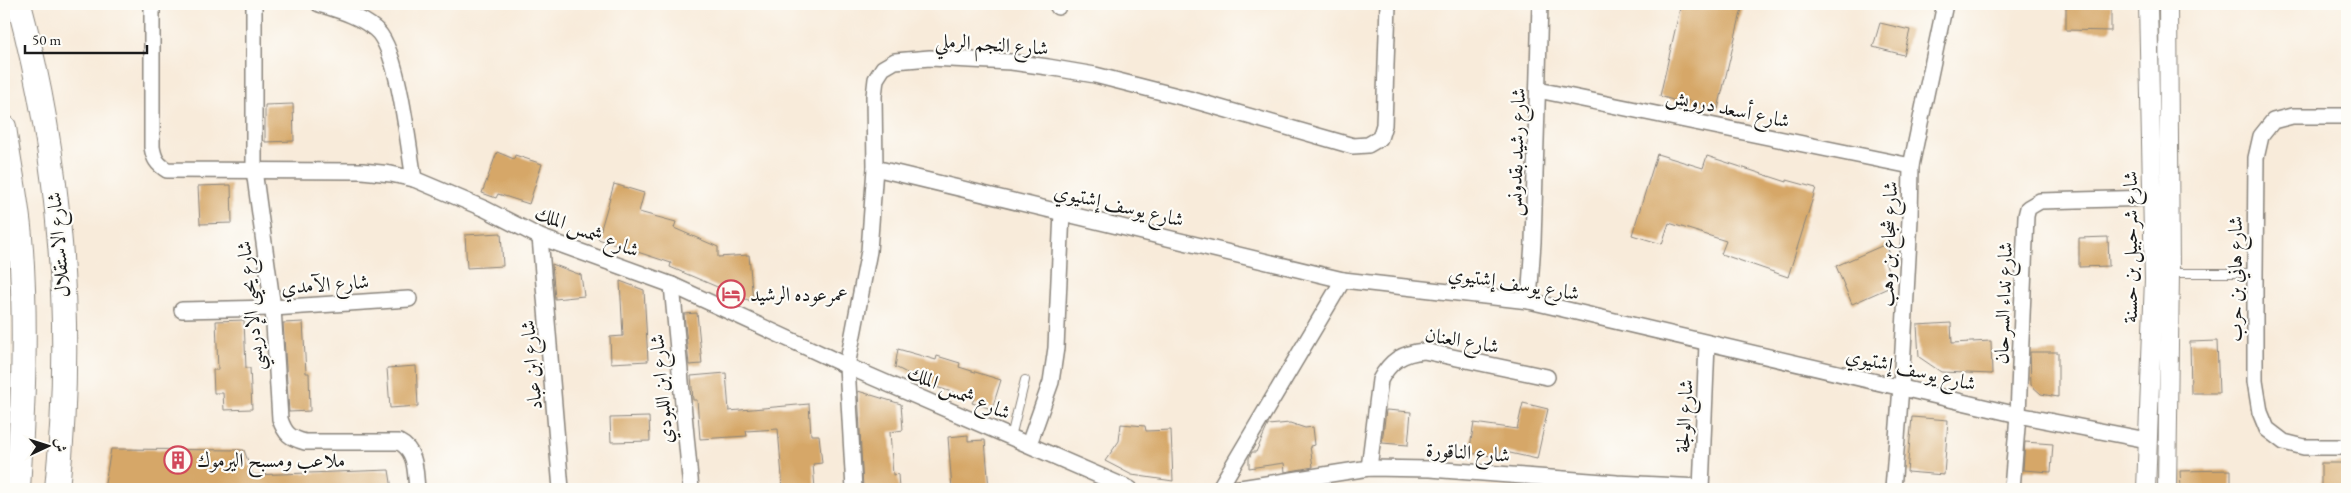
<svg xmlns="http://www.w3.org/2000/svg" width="2351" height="493" font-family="'EB Garamond',Amiri,serif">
<rect width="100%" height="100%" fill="#fdfcf7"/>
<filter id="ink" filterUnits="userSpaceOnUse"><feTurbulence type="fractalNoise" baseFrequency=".02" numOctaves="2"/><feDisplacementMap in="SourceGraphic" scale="10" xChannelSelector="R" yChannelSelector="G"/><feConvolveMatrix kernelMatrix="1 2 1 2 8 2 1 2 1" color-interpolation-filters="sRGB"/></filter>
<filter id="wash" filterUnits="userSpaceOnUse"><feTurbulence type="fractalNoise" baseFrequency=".0096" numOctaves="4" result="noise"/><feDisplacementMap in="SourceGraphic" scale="20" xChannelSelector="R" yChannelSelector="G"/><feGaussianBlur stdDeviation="1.12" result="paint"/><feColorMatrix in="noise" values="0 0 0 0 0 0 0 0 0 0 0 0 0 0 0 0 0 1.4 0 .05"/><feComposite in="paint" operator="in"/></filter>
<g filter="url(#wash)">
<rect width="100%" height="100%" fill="#f8ebda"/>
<g id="blocks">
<g fill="#d6a767">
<polygon points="1681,4 1743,4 1718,109 1683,99 1682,103 1660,96"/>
<polygon points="2066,5 2111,6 2111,31 2066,30"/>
<polygon points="1880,23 1910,30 1904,55 1873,47"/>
<polygon points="293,104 294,141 265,142 265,105"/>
<polygon points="497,152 514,159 515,155 542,164 529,204 498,194 496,198 482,193"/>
<polygon points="1657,154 1703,168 1707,156 1787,182 1787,180 1816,188 1788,277 1721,254 1726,241 1669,223 1662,244 1632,235"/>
<polygon points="614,184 644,193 639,212 676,222 674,228 718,247 718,257 749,255 753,302 670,267 671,263 598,239"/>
<polygon points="231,185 232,223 200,224 198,186"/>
<polygon points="501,233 503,266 467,268 465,235"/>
<polygon points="2108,237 2109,266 2079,267 2079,238"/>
<polygon points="1886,244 1891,257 1884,260 1891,277 1884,280 1888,288 1852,304 1836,266"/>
<polygon points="552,264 581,275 584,296 555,299"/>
<polygon points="620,281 644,290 648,361 611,363 610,337 623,336"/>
<polygon points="697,313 702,364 689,365 684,314"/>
<polygon points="244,320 246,368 250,368 252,409 224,410 223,393 214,393 213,370 218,370 216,321"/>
<polygon points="303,322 306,373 309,373 310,411 289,412 283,323"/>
<polygon points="1951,323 1952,343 1991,341 1992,374 1941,372 1919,357 1917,325"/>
<polygon points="2217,341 2219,393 2191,393 2190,342"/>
<polygon points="898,349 936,360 937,356 960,363 959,367 1001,380 992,409 972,403 974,399 933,386 895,367"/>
<polygon points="2030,352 2058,352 2058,397 2041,394 2031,385"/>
<polygon points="416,366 418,406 390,408 387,368"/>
<polygon points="726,373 729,411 809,404 811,435 819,435 822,463 813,464 815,489 783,489 778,429 746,431 747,436 700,439 697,400 693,400 691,376"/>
<polygon points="858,391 901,404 903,430 890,432 893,475 898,474 899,489 863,489"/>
<polygon points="1523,403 1548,409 1537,459 1501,451 1500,457 1469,453 1474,423 1517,429"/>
<polygon points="1386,410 1411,412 1408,445 1382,443"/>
<polygon points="649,417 650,441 611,442 610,418"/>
<polygon points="1912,417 1948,420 1944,475 1907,472"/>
<polygon points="1290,423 1305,428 1313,427 1315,445 1310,446 1313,467 1285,472 1284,463 1249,468 1249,458 1252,452 1256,452 1268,425"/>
<polygon points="1121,424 1145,426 1146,431 1171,430 1173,481 1132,475 1105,461 1119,441"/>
<polygon points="968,435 968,441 985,440 989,489 952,489 948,437"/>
<polygon points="2025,442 2053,444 2051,472 2023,470"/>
<polygon points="111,449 244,450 253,475 389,470 392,489 104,489"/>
<rect x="2321" y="463" width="26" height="26"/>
<polygon points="2231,470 2231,489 2181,489 2180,471"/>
</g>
</g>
</g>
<g filter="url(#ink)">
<use href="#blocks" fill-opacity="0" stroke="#8a847b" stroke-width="1"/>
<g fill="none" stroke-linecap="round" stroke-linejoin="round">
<g stroke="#8a847b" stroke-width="10">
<g id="service">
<polyline points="2170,273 2255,273"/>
<polyline points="1011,437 1025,380"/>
</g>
</g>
<g stroke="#8a847b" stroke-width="18">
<g id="minor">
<path d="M152,4V147C154,159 157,164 167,170L362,171L391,174L414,179L485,209L540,237L672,285L847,366L1130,489"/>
<path d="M254,4V170L273,308L280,419C285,434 290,438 305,442H399C417,451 415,472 417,489"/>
<path d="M319,4C338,10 360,16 375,29C399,48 408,146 414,179"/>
<polyline points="1058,4 1058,7"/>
<polyline points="1538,90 1911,166"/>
<polyline points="2347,116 2292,116 2273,121 2261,136 2256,158 2255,273 2255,381 2260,412 2267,429 2284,442 2304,447 2347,447"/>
<polyline points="875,168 1343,280 1529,301 2018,415 2147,440"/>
<polyline points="540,237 561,489"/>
<polyline points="672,285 691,489"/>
<polyline points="1529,301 1533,242 1540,4"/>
<polyline points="182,310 273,308 409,299"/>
<polyline points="1029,444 1051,382 1056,348 1062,212"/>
<path d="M1369,468L1380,380C1390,361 1402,353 1424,351L1547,377"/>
<polyline points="854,489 847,366 869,251 875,168 874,96 876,79 883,68 895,61 930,58 1011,62 1048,67 1095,75 1189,99 1353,146 1368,145 1380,138 1384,125 1388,4"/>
<polyline points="1219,489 1343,280"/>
<polyline points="1234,489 1369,468 1430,469 1617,483 1701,487"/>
<polyline points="1701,489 1707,344"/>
<polyline points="1893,489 1901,387 1910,219 1911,166 1945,4"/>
<polyline points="2012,489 2018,415 2026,216 2028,208 2040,201 2153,198"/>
</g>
</g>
<g stroke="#8a847b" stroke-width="20">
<g id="tertiary">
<polyline points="2146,489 2154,279 2148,4"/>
<polyline points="2167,489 2170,273 2168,4"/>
</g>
</g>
<g stroke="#8a847b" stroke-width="26">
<g id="trunk">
<path d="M19,4C61,161 74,327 57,489"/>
<path d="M4,127C9,164 17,201 20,237C27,321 23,405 18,489"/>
</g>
</g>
<use href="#service" stroke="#fff" stroke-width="8"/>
<use href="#minor" stroke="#fff" stroke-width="15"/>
<use href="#tertiary" stroke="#fff" stroke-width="18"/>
<use href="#trunk" stroke="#fff" stroke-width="24"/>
</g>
</g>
<defs>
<g id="hotel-ring" transform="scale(1.4375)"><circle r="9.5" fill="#fdfcf7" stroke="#d1495b" stroke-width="1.5"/><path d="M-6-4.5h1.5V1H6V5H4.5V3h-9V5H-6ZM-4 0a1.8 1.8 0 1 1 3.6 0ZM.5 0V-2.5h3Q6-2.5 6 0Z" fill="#d1495b"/></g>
<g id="building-ring" transform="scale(1.4375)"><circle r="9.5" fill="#fdfcf7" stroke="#d1495b" stroke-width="1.5"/><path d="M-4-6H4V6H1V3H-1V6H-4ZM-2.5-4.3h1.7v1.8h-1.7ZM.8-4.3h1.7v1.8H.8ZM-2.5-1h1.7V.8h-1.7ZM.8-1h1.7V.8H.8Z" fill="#d1495b"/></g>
</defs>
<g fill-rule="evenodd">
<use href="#hotel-ring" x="731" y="294"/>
<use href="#building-ring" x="178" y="460"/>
</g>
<g text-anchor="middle" stroke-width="4.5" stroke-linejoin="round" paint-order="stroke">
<g font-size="20" fill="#1c1c1c" stroke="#fdfcf7">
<text transform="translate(992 44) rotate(4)" y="7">شارع النجم الرملي</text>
<text transform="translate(1728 108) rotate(12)" y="7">شارع أسعد درويش</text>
<text transform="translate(1516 152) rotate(-88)" y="7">شارع رشيد بقدونس</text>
<text transform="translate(1119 205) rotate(13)" y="7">شارع يوسف إشتيوي</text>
<text transform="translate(587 231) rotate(21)" y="7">شارع شمس الملك</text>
<text transform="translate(1888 244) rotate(-88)" y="7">شارع شجاع بن وهب</text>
<text transform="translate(58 245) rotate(-95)" y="7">شارع الاستقلال</text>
<text transform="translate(2130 247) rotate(-90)" y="7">شارع شرحبيل بن حسنة</text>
<text transform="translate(2235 279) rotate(-90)" y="7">شارع هاني بن حرب</text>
<text transform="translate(1514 283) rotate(9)" y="7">شارع يوسف إشتيوي</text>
<text transform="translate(325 284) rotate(-4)" y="7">شارع الآمدي</text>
<text transform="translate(2003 303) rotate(-88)" y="7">شارع نداء السرحان</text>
<text transform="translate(250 306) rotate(-96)" y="7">شارع يحيى الإدريسي</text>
<text transform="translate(1462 340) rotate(10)" y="7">شارع العنان</text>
<text transform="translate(531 365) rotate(-95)" y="7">شارع ابن عباد</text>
<text transform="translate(1911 369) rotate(13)" y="7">شارع يوسف إشتيوي</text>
<text transform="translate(661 389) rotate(-95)" y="7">شارع ابن اللبودي</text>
<text transform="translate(959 392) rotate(23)" y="7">شارع شمس الملك</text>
<text transform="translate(1684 416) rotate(-87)" y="7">شارع الولجة</text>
<text transform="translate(1468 452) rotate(4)" y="7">شارع الناقورة</text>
</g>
<g font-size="20" fill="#1c1c1c" stroke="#fdfcf7" text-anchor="start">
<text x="750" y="301">عمرعوده الرشيد</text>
<text x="197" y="467">ملاعب ومسبح اليرموك</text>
</g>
</g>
<rect width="2351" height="493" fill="none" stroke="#fdfcf7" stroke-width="20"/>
<g transform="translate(48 446) rotate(86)" stroke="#fdfcf7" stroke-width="4" paint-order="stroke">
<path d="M0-4L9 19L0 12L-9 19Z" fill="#1c1c1c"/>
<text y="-8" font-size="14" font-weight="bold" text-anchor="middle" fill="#1c1c1c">ش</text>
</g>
<path d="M25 45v8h122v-8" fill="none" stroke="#1c1c1c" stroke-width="2.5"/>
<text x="32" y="45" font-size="15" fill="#1c1c1c" stroke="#fdfcf7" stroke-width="4" paint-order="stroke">50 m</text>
</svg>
